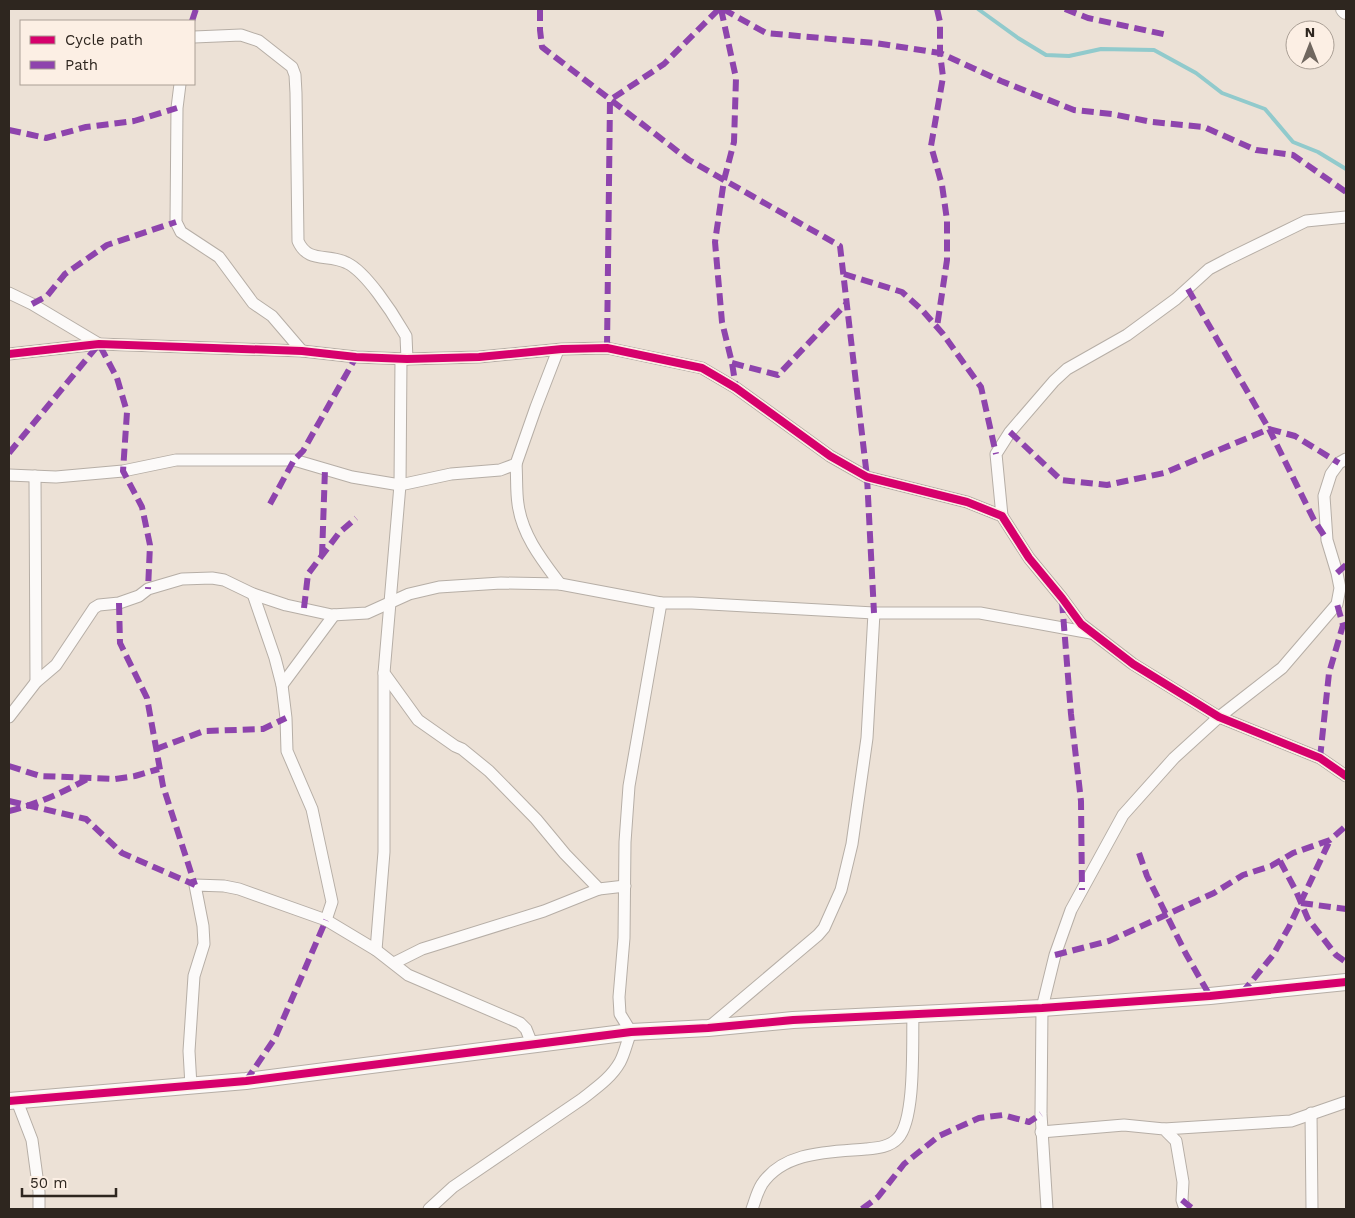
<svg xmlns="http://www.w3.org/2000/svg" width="1355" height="1218" font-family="'Work Sans',sans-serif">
<rect width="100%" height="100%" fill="#ece1d6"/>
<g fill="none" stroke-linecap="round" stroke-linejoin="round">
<polyline stroke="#91cacc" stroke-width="4" points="978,9 1018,38 1046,55 1069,56 1101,49 1154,50 1196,73 1222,93 1265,109 1293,142 1318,152 1346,169"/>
<g stroke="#b6aea6" stroke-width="13">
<g id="street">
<path d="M194,37L241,35L259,41L292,67L295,75L296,93L298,241C308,264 328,253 347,263C366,272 392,312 403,331L406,336L407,359"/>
<polyline points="180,84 177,108 176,222 181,232 219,257 253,303 272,316 302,351"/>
<polyline points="9,293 32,304 99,344"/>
<polyline points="9,354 99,344 302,351 356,357 407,359 479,357 562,349 607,348 702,368 736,388 830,456 867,477 967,502 1002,516 1029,558 1062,598 1081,624 1133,664 1219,717 1320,758 1346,776"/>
<polyline points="401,359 400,485 384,673 418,720 455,746 462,749 489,771 536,819 565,854 599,889 625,886"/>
<path d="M516,464C517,477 516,491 518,504C522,535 542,560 560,584"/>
<polyline points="9,475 56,477 123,471 176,460 294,460 352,477 400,485 451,474 500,470 516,464 536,407 558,350"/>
<polyline points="35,476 36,682"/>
<polyline points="1002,516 996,454 1010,432 1054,381 1067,369 1127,335 1176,299 1209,269 1228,259 1306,221 1346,217"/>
<polyline points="253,594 275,658 282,685 286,718 287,751 312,809 332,902 326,920"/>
<polyline points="282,685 334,615"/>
<polyline points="9,717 36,682 56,665 94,608 99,605 119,603 139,596 148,589 182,579 212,578 224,580 253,594 286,605 332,615 367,613 409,594 439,587 501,583 560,584 661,603 692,603 874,613 980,613 1091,633"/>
<polyline points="376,950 384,852 384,673"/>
<polyline points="394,963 422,949 544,911 599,889"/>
<polyline points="708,1028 818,935 824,928 841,890 852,844 867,738 874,613"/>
<polyline points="191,1086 189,1051 194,976 204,944 203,926 195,885 224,886 239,889 326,920 376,950 408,975 520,1023 526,1029 532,1044"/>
<polyline points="17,1101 32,1140 39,1192 39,1209"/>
<polyline points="1311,1113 1312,1209"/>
<polyline points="1164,1129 1291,1121 1346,1102"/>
<polyline points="1041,1132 1124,1125 1164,1129 1176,1141 1183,1182 1182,1200 1185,1209"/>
<path d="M429,1209L453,1187L582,1099C596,1088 611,1078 620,1062C625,1053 627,1041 631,1032L620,1014L619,997L624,938L625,842L629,786L661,603"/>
<path d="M752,1209C755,1201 757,1192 762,1184C784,1151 830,1152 866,1149C877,1148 890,1147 898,1138C916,1119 912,1041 913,1014"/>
<polyline points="1047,1209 1041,1114 1042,1008 1055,955 1071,910 1123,815 1174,758 1219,717 1282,668 1337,604 1340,588 1337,573 1327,540 1324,496 1331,474 1339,463 1346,459"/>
</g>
</g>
<g stroke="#b6aea6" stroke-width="18">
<g id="secondary">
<polyline points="1344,9 1346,11"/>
<polyline points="9,1101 246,1081 631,1032 708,1028 793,1020 1042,1008 1210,996 1346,982"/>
</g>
</g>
<use href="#street" stroke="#fcfaf9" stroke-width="11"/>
<use href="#secondary" stroke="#fcfaf9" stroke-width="16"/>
<g stroke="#8e44ad" stroke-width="6" stroke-dasharray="12 6" stroke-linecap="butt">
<polyline points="540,9 540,30 542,47 689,160 840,246 867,477 874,613"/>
<polyline points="721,9 736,78 734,142 724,180 715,242 722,322 732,363 736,388"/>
<polyline points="723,9 766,33 875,43 940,53 1001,81 1074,110 1112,114 1152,122 1204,127 1256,150 1293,155 1346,192"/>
<polyline points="937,9 940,22 940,53 943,77 931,146 942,185 947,220 947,260 937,327"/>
<polyline points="1065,9 1088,18 1168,35"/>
<polyline points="192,21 196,9"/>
<polyline points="9,130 46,138 86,127 134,121 177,108"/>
<polyline points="844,274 902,292 922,310 943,334 981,387 996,454"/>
<polyline points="1188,289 1269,429 1295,436 1339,463"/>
<polyline points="32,304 47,296 65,274 107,245 176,222"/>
<polyline points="607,348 610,100 664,64 719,9"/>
<polyline points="732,363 778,375 847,303"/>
<polyline points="1010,432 1061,480 1107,485 1164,473 1269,429 1314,520 1327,540"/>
<polyline points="9,453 99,344 117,378 127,412 123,471 142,507 150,545 148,589"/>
<polyline points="270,504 294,460 303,451 356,357"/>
<polyline points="322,556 325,469"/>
<polyline points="1337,573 1346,565"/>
<polyline points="1062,601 1071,714 1081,801 1082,890"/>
<polyline points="119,603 120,643 147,698 163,786 195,885"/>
<polyline points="304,608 308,574 339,533 356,518"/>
<polyline points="156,749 204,731 263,729 286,718"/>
<polyline points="1320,758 1329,673 1343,625 1337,604"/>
<polyline points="9,766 40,776 115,779 135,776 159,769"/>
<polyline points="9,801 86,819 122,853 195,885"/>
<path d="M9,811C37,804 62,793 87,779"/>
<polyline points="1139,853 1147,876 1186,954 1210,996"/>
<polyline points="1280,861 1296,891 1308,919 1336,955 1346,962"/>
<polyline points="1301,903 1346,909"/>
<polyline points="1055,955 1109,941 1214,893 1243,875 1271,866 1293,853 1330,840 1346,826"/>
<polyline points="1242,993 1273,955 1289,927 1330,840"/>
<polyline points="246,1081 275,1038 326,920"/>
<polyline points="1182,1200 1193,1209"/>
<polyline points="862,1209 878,1197 904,1164 939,1136 979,1118 1003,1115 1029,1122 1041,1114"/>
</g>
<g stroke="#fcefe4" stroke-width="11">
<g id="cycleway">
<polyline points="9,354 99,344 302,351 356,357 407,359 479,357 562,349 607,348 702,368 736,388 830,456 867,477 967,502 1002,516 1029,558 1062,598 1081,624 1133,664 1219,717 1320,758 1346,776"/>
<polyline points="9,1101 246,1081 631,1032 708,1028 793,1020 1042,1008 1210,996 1346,982"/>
</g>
</g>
<use href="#cycleway" stroke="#d6006c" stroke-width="8"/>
</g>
<rect width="1355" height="1218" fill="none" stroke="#2e261f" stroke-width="20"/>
<rect x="20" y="20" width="175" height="65" fill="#fcefe4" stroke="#aa9f95"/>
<rect x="30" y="36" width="25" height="8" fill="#d6006c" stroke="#aa9f95"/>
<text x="65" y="45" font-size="15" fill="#2e261f">Cycle path</text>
<rect x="30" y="61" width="25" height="8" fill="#8e44ad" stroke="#aa9f95"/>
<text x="65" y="70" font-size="15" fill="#2e261f">Path</text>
<g transform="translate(1310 45)"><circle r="24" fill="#fcefe4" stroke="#aa9f95"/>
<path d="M0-4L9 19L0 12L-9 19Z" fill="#70675f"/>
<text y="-8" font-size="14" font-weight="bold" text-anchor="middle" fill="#2e261f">N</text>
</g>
<path d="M22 1188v8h94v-8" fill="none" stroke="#2e261f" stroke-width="2.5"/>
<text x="30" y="1188" font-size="15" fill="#2e261f" stroke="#fcefe4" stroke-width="4" paint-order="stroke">50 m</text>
</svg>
